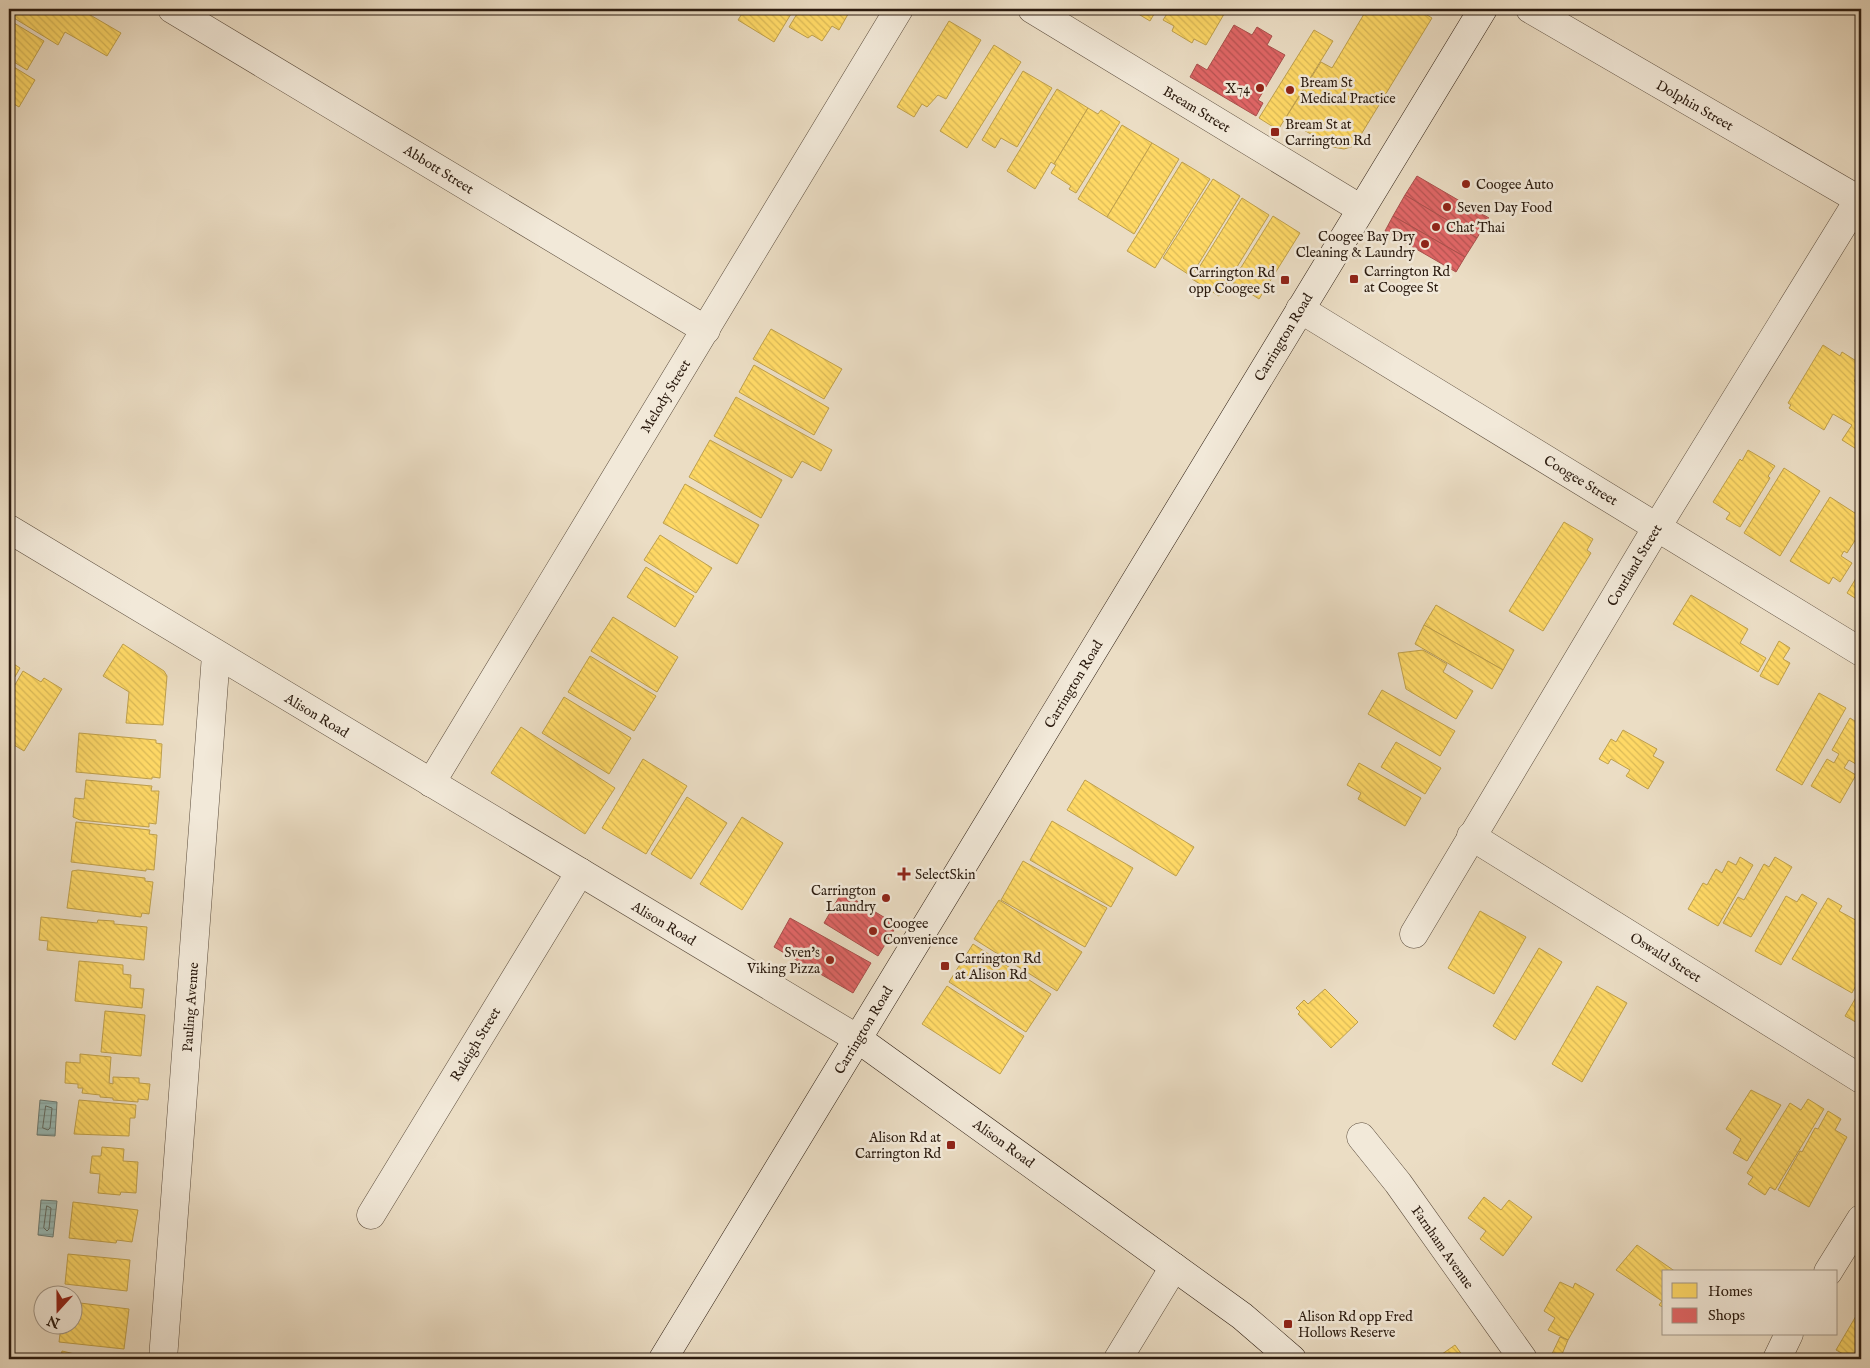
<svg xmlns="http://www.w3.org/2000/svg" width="1870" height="1368" font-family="'IM FELL English',serif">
<defs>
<pattern id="water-rules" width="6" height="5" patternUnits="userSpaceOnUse" patternTransform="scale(1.25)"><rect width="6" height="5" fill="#98bbb7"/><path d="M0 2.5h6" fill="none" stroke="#83a09c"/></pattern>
<pattern id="homes-back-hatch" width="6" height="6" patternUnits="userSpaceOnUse" patternTransform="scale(1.25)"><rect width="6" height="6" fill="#ffd966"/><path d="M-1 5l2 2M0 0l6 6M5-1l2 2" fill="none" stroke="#dbba57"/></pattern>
<pattern id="shops-back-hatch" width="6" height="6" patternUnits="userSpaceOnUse" patternTransform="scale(1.25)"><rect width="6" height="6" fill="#e06666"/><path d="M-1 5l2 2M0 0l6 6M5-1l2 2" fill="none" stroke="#b65352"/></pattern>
</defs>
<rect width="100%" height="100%" fill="#ebddc4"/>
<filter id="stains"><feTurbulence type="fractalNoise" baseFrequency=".004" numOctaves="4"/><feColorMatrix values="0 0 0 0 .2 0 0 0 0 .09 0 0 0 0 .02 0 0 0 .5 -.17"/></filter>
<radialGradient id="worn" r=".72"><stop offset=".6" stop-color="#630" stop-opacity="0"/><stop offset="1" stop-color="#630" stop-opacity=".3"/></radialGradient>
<g fill="url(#water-rules)" stroke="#6c7b74">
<polygon points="40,1100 57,1102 55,1136 37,1135"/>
<polygon points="41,1200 57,1201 53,1237 38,1235"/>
</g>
<g fill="url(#homes-back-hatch)" stroke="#bfa04c">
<polygon points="9,9 80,9 121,33 107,56 65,32 58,45 9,15"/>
<polygon points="745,9 794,9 774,42 738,20"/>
<polygon points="800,9 851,9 839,30 832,26 822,41 812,35 808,38 789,27"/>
<polygon points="1130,9 1157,9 1150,21"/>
<polygon points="1170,9 1227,9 1206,45 1194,39 1192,43 1172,31 1174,26 1163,20"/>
<polygon points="1367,9 1417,9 1432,18 1354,146 1344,149 1333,147 1285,119 1321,62 1332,68"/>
<polygon points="9,20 44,41 27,70 9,59"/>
<polygon points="949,21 981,40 946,99 938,95 927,107 922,104 914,117 897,107"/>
<polygon points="1314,30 1333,41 1278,130 1259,118"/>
<polygon points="994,45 1021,62 967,148 940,131"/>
<polygon points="9,64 35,80 19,107 9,101"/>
<polygon points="1023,71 1052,88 1017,147 1001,138 995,148 982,140"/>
<polygon points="1057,89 1088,108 1054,164 1051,162 1035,189 1007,171"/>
<polygon points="1088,108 1098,114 1101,110 1120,122 1076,193 1069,189 1071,186 1051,173 1056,165 1054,164"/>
<polygon points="1122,125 1152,143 1107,217 1078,199"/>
<polygon points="1152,143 1179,159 1134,234 1107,217"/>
<polygon points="1182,162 1210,179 1155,268 1127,251"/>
<polygon points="1213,179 1240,196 1191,276 1163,258"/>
<polygon points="1242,198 1269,215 1219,296 1192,279"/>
<polygon points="1273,216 1300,233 1259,299 1232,282"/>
<polygon points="771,329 842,369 824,399 753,359"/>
<polygon points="1823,345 1840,356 1842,352 1861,364 1861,370 1854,381 1861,385 1861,452 1842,440 1852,425 1833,414 1824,430 1789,408 1791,405 1788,403"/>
<polygon points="754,365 829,408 814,435 739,392"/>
<polygon points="736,397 832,450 821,471 802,461 792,478 714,436"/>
<polygon points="710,440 782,480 761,518 689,477"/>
<polygon points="1748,450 1775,466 1768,476 1770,478 1740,527 1726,519 1730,513 1713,502 1740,459 1742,461"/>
<polygon points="1784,468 1820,491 1780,556 1744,533"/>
<polygon points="685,484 759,525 737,564 663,523"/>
<polygon points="1830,497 1861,517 1856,527 1861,531 1847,553 1844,551 1841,556 1852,563 1840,582 1833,577 1829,584 1790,561"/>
<polygon points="1564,522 1593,539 1587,550 1591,553 1543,631 1509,611"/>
<polygon points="660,535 712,568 696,593 644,560"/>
<polygon points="646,567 694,596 675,627 627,597"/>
<polygon points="1861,570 1861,602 1847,593"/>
<polygon points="1691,595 1748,629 1740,643 1766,658 1758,672 1673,624"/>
<polygon points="1436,605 1514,650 1503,670 1424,625"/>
<polygon points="613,617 678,657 657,692 591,651"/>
<polygon points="1424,625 1503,670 1492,689 1415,644"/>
<polygon points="1779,641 1790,648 1783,659 1790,663 1778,685 1760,676"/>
<polygon points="123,644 164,671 167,676 163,725 126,723 129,692 103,676"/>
<polygon points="1423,650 1447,664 1443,672 1473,691 1456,719 1406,689 1398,653"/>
<polygon points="590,656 656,696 634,731 568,692"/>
<polygon points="9,661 20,668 9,687"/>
<polygon points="23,671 41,682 44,678 62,689 24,751 9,742 9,695"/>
<polygon points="1382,690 1455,731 1440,756 1368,714"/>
<polygon points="1819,693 1846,708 1802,785 1776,770"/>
<polygon points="564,697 631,738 609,774 542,733"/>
<polygon points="1850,718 1861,725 1861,767 1849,760 1844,768 1856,775 1840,803 1811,786 1827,759 1834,763 1839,754 1832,750"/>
<polygon points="521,727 615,788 585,834 491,773"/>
<polygon points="1623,730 1657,749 1653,756 1664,762 1648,789 1626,776 1630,770 1611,759 1608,764 1599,759 1611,739 1616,742"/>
<polygon points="79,733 156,740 156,743 162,744 160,778 152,777 152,779 76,772"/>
<polygon points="1396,742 1441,768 1425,794 1381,767"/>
<polygon points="643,759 687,786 646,854 602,828"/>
<polygon points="1359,763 1421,798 1405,826 1358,799 1361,793 1347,785"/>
<polygon points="86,780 152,786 151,791 159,791 156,824 149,823 149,827 80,820 73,817 75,798 84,799"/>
<polygon points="1085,780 1194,847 1176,876 1067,810"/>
<polygon points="687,797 727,823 691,879 651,854"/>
<polygon points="742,817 783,843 742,910 700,884"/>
<polygon points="1052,821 1133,868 1111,907 1030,860"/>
<polygon points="76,822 150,830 149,834 157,835 154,870 146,869 146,871 71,862"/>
<polygon points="1740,857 1753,865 1718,926 1688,909 1703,883 1707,885 1716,869 1722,873 1728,861 1736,865"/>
<polygon points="1775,857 1792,867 1751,937 1723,923 1738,897 1744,900 1764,864 1769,867"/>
<polygon points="1023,861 1107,908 1085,947 1001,900"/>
<polygon points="78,870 145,878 145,881 153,882 149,914 142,913 141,917 67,908 72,871"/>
<polygon points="1802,894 1817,903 1781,965 1755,951 1786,896 1797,902"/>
<polygon points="1828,898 1842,906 1839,911 1861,923 1861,976 1852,993 1792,959"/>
<polygon points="999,900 1082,952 1057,991 974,939"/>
<polygon points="1480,911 1526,937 1494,994 1448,968"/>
<polygon points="41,917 97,923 98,920 114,921 114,924 147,927 144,960 47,950 48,941 39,940"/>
<polygon points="973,944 1051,994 1026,1032 949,982"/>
<polygon points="1539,948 1562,962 1515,1040 1493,1026"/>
<polygon points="79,961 123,965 123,974 131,975 130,988 144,989 142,1008 75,1001"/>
<polygon points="947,986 1024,1036 1000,1074 922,1024"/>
<polygon points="1597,986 1627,1003 1582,1082 1552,1064"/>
<polygon points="1325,989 1358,1022 1331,1048 1298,1014 1300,1012 1296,1008 1304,1000 1308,1004"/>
<polygon points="1861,989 1861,1025 1845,1016"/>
<polygon points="105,1011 145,1015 141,1056 101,1052"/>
<polygon points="80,1054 111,1057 109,1083 113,1084 113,1077 139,1078 139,1083 150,1084 148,1100 138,1099 138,1102 113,1100 113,1098 100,1097 100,1095 82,1093 83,1088 78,1088 78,1084 65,1083 66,1062 80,1063"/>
<polygon points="1751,1090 1781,1105 1747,1161 1733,1153 1741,1139 1726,1129"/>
<polygon points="1808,1099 1824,1109 1775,1190 1770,1187 1765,1195 1748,1184 1753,1177 1747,1173 1790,1103 1801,1110"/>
<polygon points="79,1100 136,1105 135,1118 130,1118 129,1136 74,1134"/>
<polygon points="1828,1111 1841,1119 1835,1130 1847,1137 1809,1207 1778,1190 1800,1151 1802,1152 1815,1128 1818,1129"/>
<polygon points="102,1147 124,1149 123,1161 138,1162 136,1193 121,1192 120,1195 98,1193 100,1174 90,1173 92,1156 101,1156"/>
<polygon points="1484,1197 1501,1210 1509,1200 1532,1217 1503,1256 1480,1239 1486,1231 1468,1218"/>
<polygon points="73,1202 138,1210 132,1242 117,1240 116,1243 69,1238"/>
<polygon points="1637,1245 1676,1272 1664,1272 1664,1308 1659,1305 1662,1301 1616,1270"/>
<polygon points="68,1254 130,1260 127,1291 65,1284"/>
<polygon points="1560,1282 1573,1288 1575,1283 1594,1294 1568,1340 1548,1330 1555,1318 1544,1311"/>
<polygon points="72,1302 129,1309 124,1349 59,1342 61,1326 72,1326"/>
<polygon points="1856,1316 1861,1319 1861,1359 1852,1359 1836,1350"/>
<polygon points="1560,1337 1568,1340 1560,1359 1551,1356"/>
<polygon points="1455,1345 1465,1359 1435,1359"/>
<polygon points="62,1351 96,1359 60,1359"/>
</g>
<g fill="url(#shops-back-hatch)" stroke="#aa504c">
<polygon points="1234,25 1252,35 1257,27 1272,36 1267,45 1285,55 1258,100 1263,103 1256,116 1190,77 1197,64 1207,70"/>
<polygon points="1417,176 1489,218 1477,238 1405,195"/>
<polygon points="1405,195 1477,238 1465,257 1393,216"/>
<polygon points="1393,216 1465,257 1456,272 1385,231"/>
<polygon points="842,892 897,925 878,956 824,923"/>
<polygon points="790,918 871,963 853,993 774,947"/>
</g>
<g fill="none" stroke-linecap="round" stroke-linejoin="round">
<g stroke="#626b63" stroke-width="1">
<polygon points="46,1106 52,1108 50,1128 48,1130 43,1128"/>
<polygon points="47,1206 51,1208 49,1229 47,1231 44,1228"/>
</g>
<g stroke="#5b4c3c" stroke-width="29">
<g id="minor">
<polyline points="172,9 706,330"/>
<polyline points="1032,9 1361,209"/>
<polyline points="1530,9 1861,201"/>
<polyline points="1300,309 1861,652"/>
<polyline points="431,783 899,9"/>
<polyline points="1471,836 1861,1079"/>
<polyline points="1414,934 1657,527 1859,199"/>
<polyline points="1361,1137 1398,1183 1523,1359"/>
<polyline points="371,1215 580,872"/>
<polyline points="1828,1272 1861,1219"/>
<polyline points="163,1359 216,655"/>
<polyline points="1118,1359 1174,1267"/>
<polyline points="1777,1359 1789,1334"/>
</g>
</g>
<g stroke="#5b4c3c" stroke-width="29">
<polyline id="tertiary" points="9,529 858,1039"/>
</g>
<g stroke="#2b1b0f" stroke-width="29">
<g id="secondary">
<polyline points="858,1039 1242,1316 1292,1359"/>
<polyline points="663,1359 1483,9"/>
</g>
</g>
<use href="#minor" stroke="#f2e9d9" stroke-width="28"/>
<use href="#tertiary" stroke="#f2e9d9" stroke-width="28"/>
<use href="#secondary" stroke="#f2e9d9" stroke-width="28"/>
</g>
<g fill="#8f2418" stroke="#f2e9d9" stroke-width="2">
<circle cx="1260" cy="88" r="5"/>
<circle cx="1290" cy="90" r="5"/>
<rect x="1270" y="127" width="10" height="10" rx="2.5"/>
<circle cx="1466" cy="184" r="5"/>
<circle cx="1447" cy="207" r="5"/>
<circle cx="1436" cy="227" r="5"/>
<circle cx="1425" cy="244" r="5"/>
<rect x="1349" y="274" width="10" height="10" rx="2.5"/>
<rect x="1280" y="275" width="10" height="10" rx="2.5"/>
<path d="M901.5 866.5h5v5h5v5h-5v5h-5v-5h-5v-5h5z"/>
<circle cx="886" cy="898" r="5"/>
<circle cx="873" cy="931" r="5"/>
<circle cx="830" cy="960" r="5"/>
<rect x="940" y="961" width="10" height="10" rx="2.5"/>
<rect x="946" y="1140" width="10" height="10" rx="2.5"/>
<rect x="1283" y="1319" width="10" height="10" rx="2.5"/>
</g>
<g text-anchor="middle" stroke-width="5" stroke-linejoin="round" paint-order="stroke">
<g font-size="14" fill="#2b1b0f" stroke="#f2e9d9" text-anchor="start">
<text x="1300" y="87">Bream St<tspan x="1300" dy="16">Medical Practice</tspan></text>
<text x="1250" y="93" text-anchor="end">X74</text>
<text x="1285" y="129">Bream St at<tspan x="1285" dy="16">Carrington Rd</tspan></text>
<text x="1476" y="189">Coogee Auto</text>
<text x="1457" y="212">Seven Day Food</text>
<text x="1446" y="232">Chat Thai</text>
<text x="1415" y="241" text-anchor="end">Coogee Bay Dry<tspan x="1415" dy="16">Cleaning &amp; Laundry</tspan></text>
<text x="1364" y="276">Carrington Rd<tspan x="1364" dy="16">at Coogee St</tspan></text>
<text x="1275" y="277" text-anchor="end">Carrington Rd<tspan x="1275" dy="16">opp Coogee St</tspan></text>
<text x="915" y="879">SelectSkin</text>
<text x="876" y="895" text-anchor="end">Carrington<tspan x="876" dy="16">Laundry</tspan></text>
<text x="883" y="928">Coogee<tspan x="883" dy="16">Convenience</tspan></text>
<text x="820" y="957" text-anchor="end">Sven's<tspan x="820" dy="16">Viking Pizza</tspan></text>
<text x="955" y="963">Carrington Rd<tspan x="955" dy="16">at Alison Rd</tspan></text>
<text x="941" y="1142" text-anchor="end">Alison Rd at<tspan x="941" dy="16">Carrington Rd</tspan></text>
<text x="1298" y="1321">Alison Rd opp Fred<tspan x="1298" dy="16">Hollows Reserve</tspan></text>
</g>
<g font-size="14" fill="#2b1b0f" stroke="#f2e9d9">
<text transform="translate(1695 105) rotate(30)" y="5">Dolphin Street</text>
<text transform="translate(1197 109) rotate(31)" y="5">Bream Street</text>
<text transform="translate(439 169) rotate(32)" y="5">Abbott Street</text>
<text transform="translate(1283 337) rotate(-59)" y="5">Carrington Road</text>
<text transform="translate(665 396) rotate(-59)" y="5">Melody Street</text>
<text transform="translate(1581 480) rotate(31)" y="5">Coogee Street</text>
<text transform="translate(1634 565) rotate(-59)" y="5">Courland Street</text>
<text transform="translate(1073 684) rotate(-59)" y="5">Carrington Road</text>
<text transform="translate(317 715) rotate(31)" y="5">Alison Road</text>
<text transform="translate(664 923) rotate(31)" y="5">Alison Road</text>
<text transform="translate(1666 957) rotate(32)" y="5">Oswald Street</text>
<text transform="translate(190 1007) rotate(-86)" y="5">Pauling Avenue</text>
<text transform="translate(863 1030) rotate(-59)" y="5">Carrington Road</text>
<text transform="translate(475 1044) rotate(-59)" y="5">Raleigh Street</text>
<text transform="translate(1004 1143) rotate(36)" y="5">Alison Road</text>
<text transform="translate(1443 1247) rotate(55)" y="5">Farnham Avenue</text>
</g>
</g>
<rect width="1870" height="1368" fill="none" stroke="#ebddc4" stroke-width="30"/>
<rect x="10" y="10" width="1850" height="1348" fill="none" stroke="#2b1b0f" stroke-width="2.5"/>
<rect x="15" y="15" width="1840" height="1338" fill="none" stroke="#2b1b0f"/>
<rect x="1662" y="1270" width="175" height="65" fill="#f2e9d9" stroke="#a29788"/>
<rect x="1672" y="1283" width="25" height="15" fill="#ffd966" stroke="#a29788"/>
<text x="1708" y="1296" font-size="15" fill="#2b1b0f">Homes</text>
<rect x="1672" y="1308" width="25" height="15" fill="#e06666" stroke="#a29788"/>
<text x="1708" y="1320" font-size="15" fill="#2b1b0f">Shops</text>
<g transform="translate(58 1310) rotate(201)"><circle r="24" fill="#f2e9d9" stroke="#a29788"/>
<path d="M0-4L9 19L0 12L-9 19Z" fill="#8f2418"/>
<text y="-8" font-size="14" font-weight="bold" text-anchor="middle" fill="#2b1b0f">N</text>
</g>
<rect width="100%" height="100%" filter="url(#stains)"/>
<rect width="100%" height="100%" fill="url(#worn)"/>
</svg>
